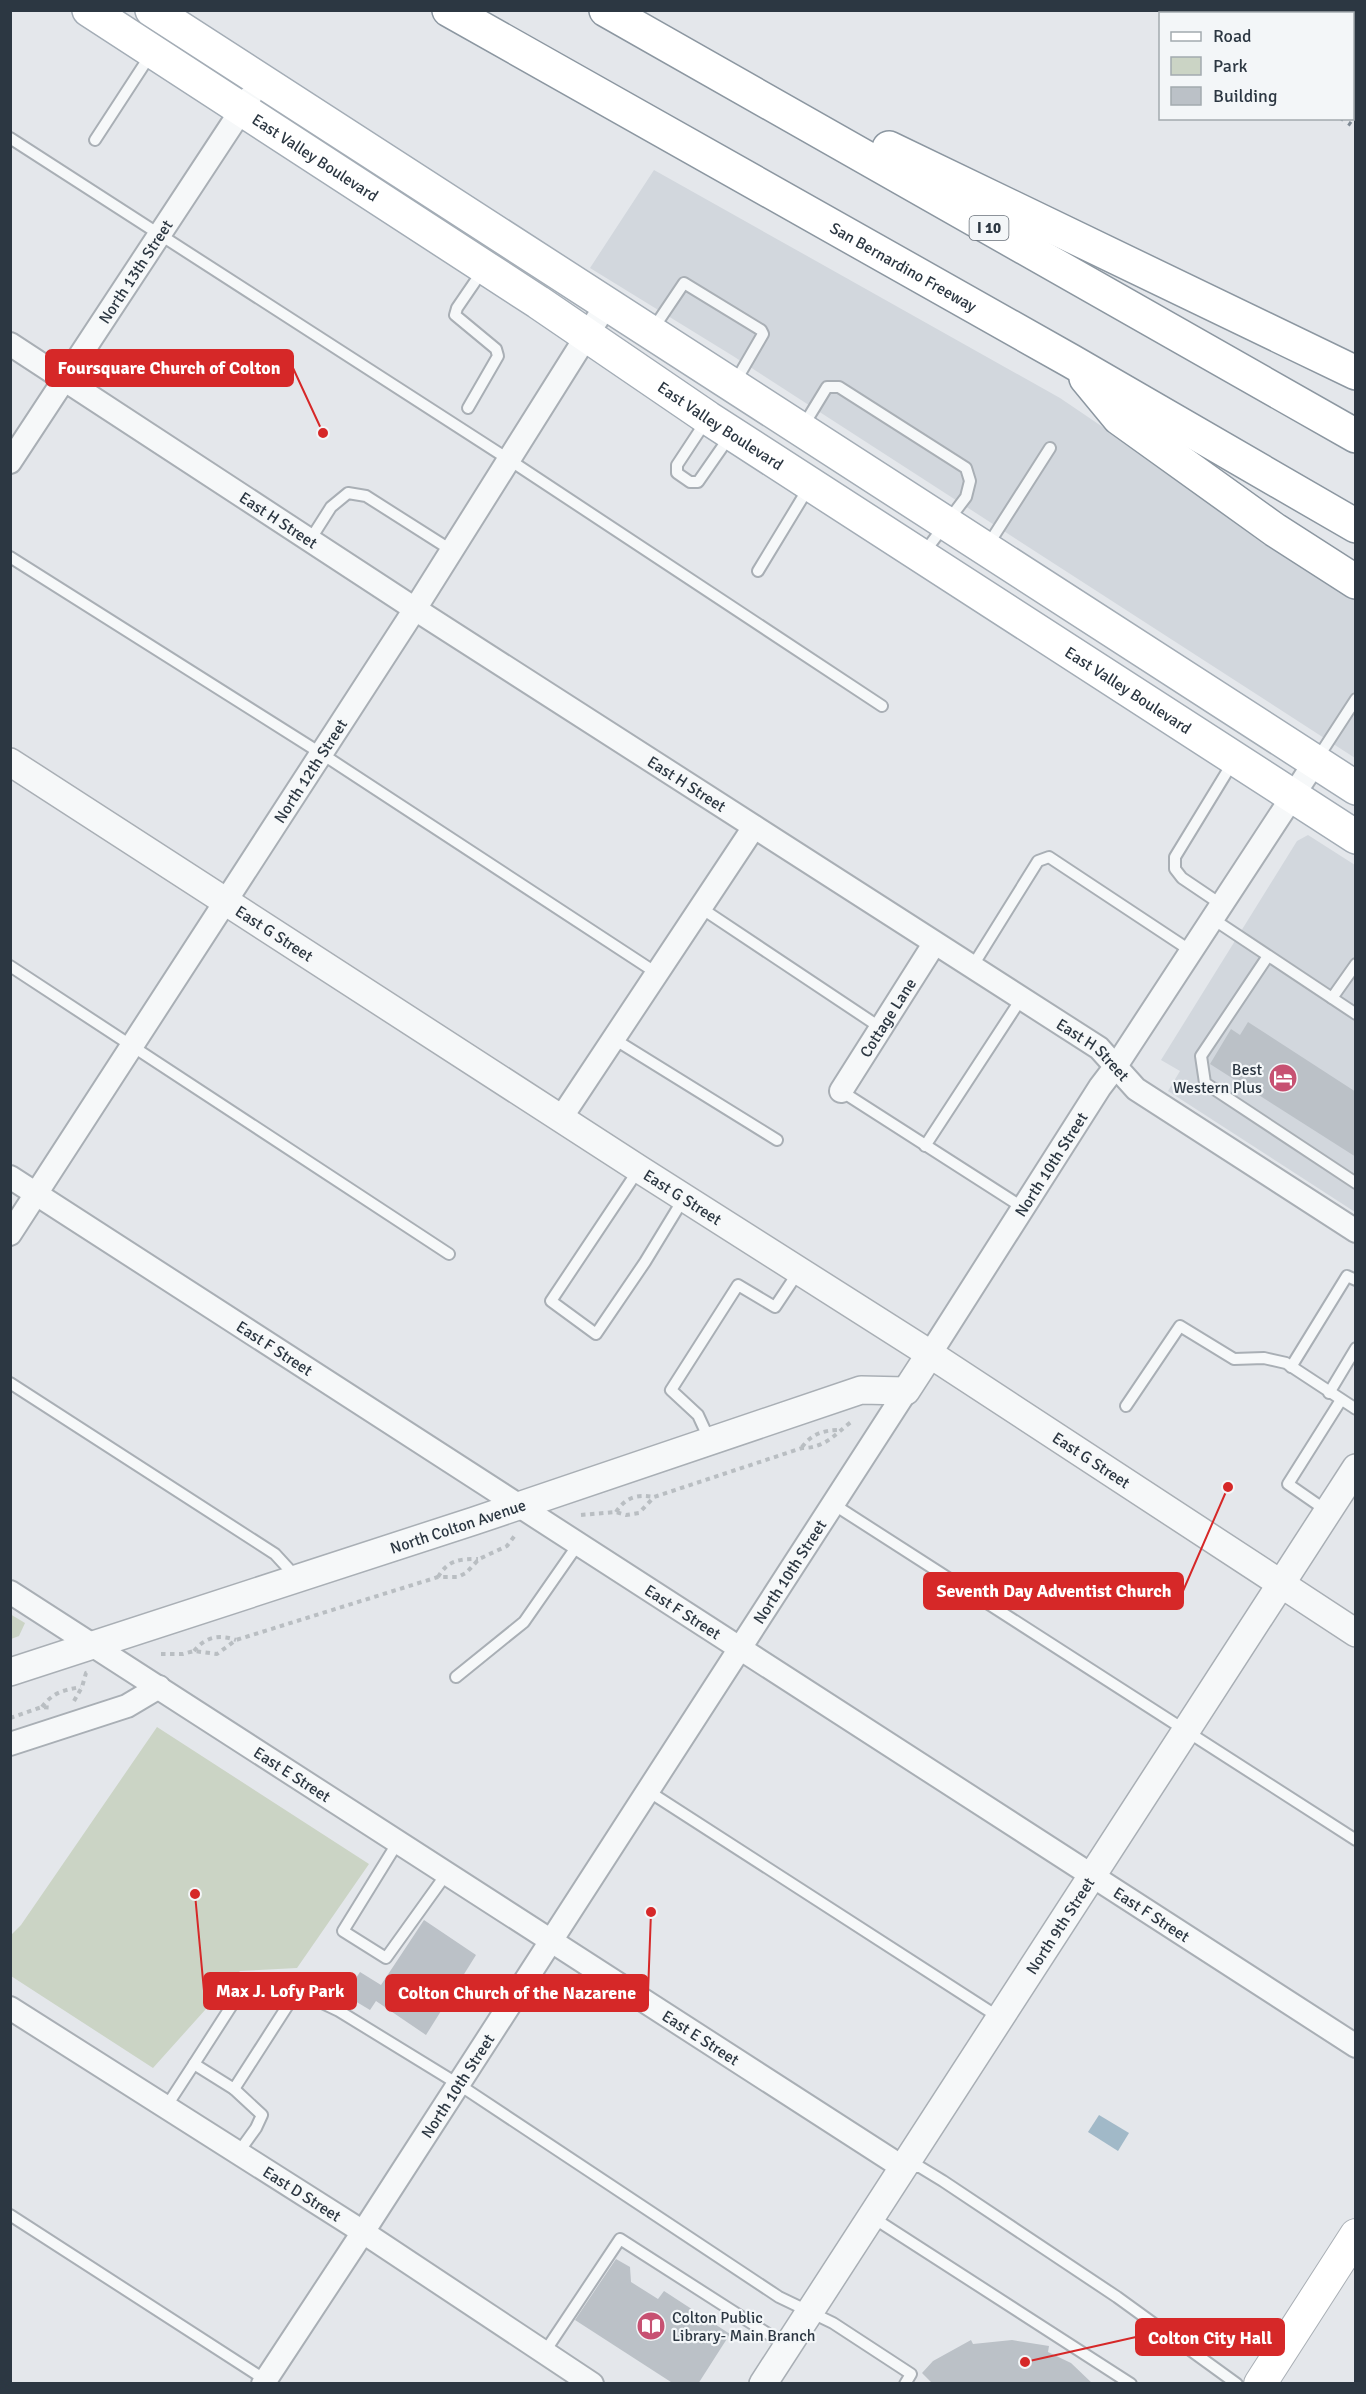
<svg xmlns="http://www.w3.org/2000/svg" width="1366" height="2394" font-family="Signika,sans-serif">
<rect width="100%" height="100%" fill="#e4e7eb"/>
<g fill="#d2d7dd">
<polygon points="654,170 1060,398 1355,598 1355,758 733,356 590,268"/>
<polygon points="1308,835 1355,865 1355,1212 1168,1091 1180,1071 1161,1060 1297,841"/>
</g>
<g fill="#cbd4c5">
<polygon points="10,1614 25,1623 19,1636 11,1639"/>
<polygon points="157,1727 369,1864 297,1968 240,1971 153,2068 11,1976 10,1936 21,1925"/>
</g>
<polygon fill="#a1b9c8" points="1099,2115 1129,2133 1118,2151 1088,2132"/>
<g fill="#bbc1c7">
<polygon points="1248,1022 1356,1092 1356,1157 1210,1064 1231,1029 1240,1035"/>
<polygon points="424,1920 476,1955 426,2035 376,2001 370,2010 345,1995 360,1972 381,1985"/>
<polygon points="616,2259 630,2267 631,2282 658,2299 664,2291 730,2334 698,2384 674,2384 575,2320"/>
<polygon points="971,2340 973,2344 1012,2340 1049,2346 1048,2352 1071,2363 1093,2384 933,2384 922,2373 933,2361"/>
</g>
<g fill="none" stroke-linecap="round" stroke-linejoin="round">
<g stroke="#a9afb5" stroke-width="14">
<g id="service">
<polyline points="10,138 508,459 882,706"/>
<polyline points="95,140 151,54"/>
<polyline points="653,329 684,283 761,330 763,334 734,384"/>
<polyline points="468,408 498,356 496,349 455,315 457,308 483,270"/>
<polyline points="706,421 677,465 677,473 690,482 698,482 730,436"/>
<polyline points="802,428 827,387 839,387 966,468 970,481 966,497 923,554"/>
<polyline points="310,540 331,507 348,493 366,496 451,550"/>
<polyline points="988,545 1050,448"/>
<polyline points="10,557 322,754 658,974"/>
<polyline points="758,571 809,487"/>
<polyline points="1317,759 1356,699"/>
<polyline points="1222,905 1182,878 1175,869 1175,857 1233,762"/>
<polyline points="701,908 881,1028"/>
<polyline points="1213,919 1356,1014"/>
<polyline points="1268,956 1201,1056 1205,1083 1356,1183"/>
<polyline points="10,966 449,1254"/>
<polyline points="972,967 1038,861 1049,857 1191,951"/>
<polyline points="1332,998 1356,964"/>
<polyline points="614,1039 777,1140"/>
<polyline points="841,1091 1022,1207"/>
<polyline points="925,1146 1021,999"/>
<polyline points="639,1169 551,1301 596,1334 645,1262 684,1198"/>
<polyline points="1291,1367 1347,1276 1356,1280"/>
<polyline points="10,1383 275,1554 297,1578"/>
<polyline points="1329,1393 1356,1348"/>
<polyline points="1126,1406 1180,1326 1234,1359 1264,1358 1286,1363 1356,1409"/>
<polyline points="710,1441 698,1415 671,1390 738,1285 775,1307 799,1271"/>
<polyline points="833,1504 1356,1840"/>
<polyline points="1327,1511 1288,1484 1341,1400"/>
<polyline points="456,1677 524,1622 579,1543"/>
<polyline points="648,1791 1000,2018"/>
<polyline points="398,1842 343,1931 386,1958 447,1873"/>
<polyline points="297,1991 234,2089 194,2064 241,1991 257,1983 297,1991 339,2011 458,2084 779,2297 833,2323 911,2374 905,2384"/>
<polyline points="234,2089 262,2115 256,2128 238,2153"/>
<polyline points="166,2107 194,2064"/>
<polyline points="905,2167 920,2167 943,2181 1117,2297 1237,2384"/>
<polyline points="10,2215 267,2381"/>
<polyline points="872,2217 1131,2384"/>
<polyline points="544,2353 620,2239 787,2346"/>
</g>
</g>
<g stroke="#a9afb5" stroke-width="26">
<g id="minor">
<path id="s1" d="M10,344L415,609L1099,1048L1136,1089L1356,1231"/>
<path id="s2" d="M10,462L250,97"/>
<path id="s3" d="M841,1091L934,944"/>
<polyline points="561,1118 754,827"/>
<path id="s4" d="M10,1177L1356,2046"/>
<path id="s5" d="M10,1234L415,609L606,305"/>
<path id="s6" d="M930,1354L1100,1087L1116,1066L1315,762"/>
<path id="s7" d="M10,1592L902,2167"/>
<polyline points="10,1744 127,1706 159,1687"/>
<path id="s8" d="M10,2008L363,2232L592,2384"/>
<path id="s9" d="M263,2384L363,2232L906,1391"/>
</g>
</g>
<g stroke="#a9afb5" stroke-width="30">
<g id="tertiary">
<path id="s10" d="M10,762L639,1169L930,1354L1356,1633"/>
<path id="s11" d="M10,1672L474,1521L861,1390L906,1391L930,1354"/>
<path id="s12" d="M763,2384L1356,1468"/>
</g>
</g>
<g stroke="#a9afb5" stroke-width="34">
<polyline id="secondary" points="1260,2384 1356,2235"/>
</g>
<g stroke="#a4adb6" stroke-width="36">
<g id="primary">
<path id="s13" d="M89,10L538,302L708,418L1356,837"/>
<polyline points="152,10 1356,788"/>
</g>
</g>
<g stroke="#8c97a1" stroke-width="36">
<g id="motorway">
<path id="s14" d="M449,10L1071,361L1356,526"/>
<polyline points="606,10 1356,436"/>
<polyline points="889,148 1356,373"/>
<polyline points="1086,378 1119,418 1275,530 1356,582"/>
</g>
</g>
<g stroke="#b9bec2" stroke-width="4" stroke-dasharray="4.5 4.5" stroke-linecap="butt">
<path d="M802,1447C812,1434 823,1430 840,1430"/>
<path d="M616,1512C626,1497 637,1494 654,1497"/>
<path d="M581,1515L616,1512L626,1515L639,1513L654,1497L802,1448C825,1448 834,1435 851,1422"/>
<path d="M438,1577C448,1560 459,1559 478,1559"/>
<path d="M194,1651C205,1637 219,1634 236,1640"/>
<polyline points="161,1654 183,1654 194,1651 217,1654 236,1640 438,1577 458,1577 466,1573 479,1559 507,1546 516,1534"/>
<polyline points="74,1701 82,1687 86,1673 89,1672"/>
<path d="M42,1707C53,1692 64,1690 81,1687"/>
<polyline points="10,1718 42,1707 53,1708"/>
</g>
<use href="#service" stroke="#f6f8f9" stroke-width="10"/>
<use href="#minor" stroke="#f6f8f9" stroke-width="22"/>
<use href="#tertiary" stroke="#f6f8f9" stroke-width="27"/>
<use href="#secondary" stroke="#fff" stroke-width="32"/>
<use href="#primary" stroke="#fff" stroke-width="33"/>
<use href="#motorway" stroke="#fff" stroke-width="33"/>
<g stroke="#7e8994" stroke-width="4.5" stroke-dasharray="3 6" stroke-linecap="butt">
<polyline points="1174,10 1179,14"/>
<polyline points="1203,10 1207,14"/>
<polyline points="1270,10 1275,14"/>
<polyline points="1352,64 1356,66"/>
<polyline points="1352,107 1356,109"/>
<polyline points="1341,118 1356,128"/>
</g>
</g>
<defs>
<g id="hotel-disc" transform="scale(1.5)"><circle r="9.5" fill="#c75172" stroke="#f3f6f8"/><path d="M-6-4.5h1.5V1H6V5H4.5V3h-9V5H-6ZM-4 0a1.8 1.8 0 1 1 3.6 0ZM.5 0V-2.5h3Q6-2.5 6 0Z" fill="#fff"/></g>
<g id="library-disc" transform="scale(1.5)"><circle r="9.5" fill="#c75172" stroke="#f3f6f8"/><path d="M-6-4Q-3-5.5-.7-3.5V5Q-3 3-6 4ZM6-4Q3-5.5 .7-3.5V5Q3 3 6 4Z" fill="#fff"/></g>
</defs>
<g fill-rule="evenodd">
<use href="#hotel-disc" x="1283" y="1078"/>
<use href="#library-disc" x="651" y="2326"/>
</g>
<g text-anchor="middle" stroke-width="4.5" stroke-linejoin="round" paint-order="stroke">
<rect fill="#f3f6f8" stroke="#687079" stroke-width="1.5" x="969.5" y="216" width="39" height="24" rx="4.5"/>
<g font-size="15" font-weight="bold" fill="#2c3742">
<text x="989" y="233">I 10</text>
</g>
<g font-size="16" fill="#2c3742" stroke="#f3f6f8">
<text dy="6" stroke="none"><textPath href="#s13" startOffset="270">East Valley Boulevard</textPath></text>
<text dy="6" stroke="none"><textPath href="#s14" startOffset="522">San Bernardino Freeway</textPath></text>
<text dy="6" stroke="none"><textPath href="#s2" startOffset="228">North 13th Street</textPath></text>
<text dy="6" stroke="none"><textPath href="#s13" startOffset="756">East Valley Boulevard</textPath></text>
<text dy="6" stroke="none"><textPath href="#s1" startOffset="321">East H Street</textPath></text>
<text dy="6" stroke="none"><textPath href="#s13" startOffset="1242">East Valley Boulevard</textPath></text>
<text dy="6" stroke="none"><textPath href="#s5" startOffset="552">North 12th Street</textPath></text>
<text dy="6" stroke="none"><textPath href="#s1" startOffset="807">East H Street</textPath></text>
<text dy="6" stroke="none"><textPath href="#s10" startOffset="315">East G Street</textPath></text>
<text dy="6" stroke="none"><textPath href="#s3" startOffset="87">Cottage Lane</textPath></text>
<text dy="6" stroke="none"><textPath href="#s1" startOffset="1293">East H Street</textPath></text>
<text dy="6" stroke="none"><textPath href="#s6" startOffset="225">North 10th Street</textPath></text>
<text dy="6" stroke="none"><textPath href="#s10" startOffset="801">East G Street</textPath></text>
<text dy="6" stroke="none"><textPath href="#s4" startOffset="315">East F Street</textPath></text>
<text dy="6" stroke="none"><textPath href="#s10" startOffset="1287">East G Street</textPath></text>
<text dy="6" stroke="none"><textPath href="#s11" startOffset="471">North Colton Avenue</textPath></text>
<text dy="6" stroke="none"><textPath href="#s9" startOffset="968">North 10th Street</textPath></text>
<text dy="6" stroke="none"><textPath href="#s4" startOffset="801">East F Street</textPath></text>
<text dy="6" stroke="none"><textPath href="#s7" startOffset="336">East E Street</textPath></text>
<text dy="6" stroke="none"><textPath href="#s4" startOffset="1359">East F Street</textPath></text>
<text dy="6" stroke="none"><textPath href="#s12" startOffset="546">North 9th Street</textPath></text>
<text dy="6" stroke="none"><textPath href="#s7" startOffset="822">East E Street</textPath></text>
<text dy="6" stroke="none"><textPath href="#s9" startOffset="356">North 10th Street</textPath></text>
<text dy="6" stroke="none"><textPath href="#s8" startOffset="346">East D Street</textPath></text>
</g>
<g font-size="16" fill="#2c3742" stroke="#f3f6f8" text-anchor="end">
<text x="1262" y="1075">Best<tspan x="1262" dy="18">Western Plus</tspan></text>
<text x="672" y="2323" text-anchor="start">Colton Public<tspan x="672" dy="18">Library- Main Branch</tspan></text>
</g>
</g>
<path fill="none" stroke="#d62828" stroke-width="2" d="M323 433L293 368M1228 1487L1183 1591M195 1894L204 1991M651 1912L648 1993M1025 2362L1136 2337"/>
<g fill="#d62828" stroke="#f3f6f8" stroke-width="2">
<circle cx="323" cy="433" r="6"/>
<circle cx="1228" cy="1487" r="6"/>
<circle cx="195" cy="1894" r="6"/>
<circle cx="651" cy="1912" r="6"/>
<circle cx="1025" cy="2362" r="6"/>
</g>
<g fill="#d62828" stroke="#d62828" stroke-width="2">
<rect x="46" y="350" width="247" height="36" rx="6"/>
<rect x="924" y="1573" width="259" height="36" rx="6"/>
<rect x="204" y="1973" width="152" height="36" rx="6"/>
<rect x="386" y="1975" width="262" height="36" rx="6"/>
<rect x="1136" y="2319" width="148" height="36" rx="6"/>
</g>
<g font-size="18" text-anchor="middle" font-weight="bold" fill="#fff">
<text x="169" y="374">Foursquare Church of Colton</text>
<text x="1054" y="1597">Seventh Day Adventist Church</text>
<text x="280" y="1997">Max J. Lofy Park</text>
<text x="517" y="1999">Colton Church of the Nazarene</text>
<text x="1210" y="2344">Colton City Hall</text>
</g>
<rect width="1366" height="2394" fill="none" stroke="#2c3742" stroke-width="24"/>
<rect x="1159" y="12" width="195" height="108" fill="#f3f6f8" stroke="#a3aaaf" stroke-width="1.5"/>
<rect x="1171" y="32" width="30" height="9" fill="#ffffff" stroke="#a3aaaf" stroke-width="1.5"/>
<text x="1213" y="42" font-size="18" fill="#2c3742">Road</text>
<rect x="1171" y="57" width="30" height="18" fill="#cbd4c5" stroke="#a3aaaf" stroke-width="1.5"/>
<text x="1213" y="72" font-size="18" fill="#2c3742">Park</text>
<rect x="1171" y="87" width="30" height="18" fill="#bbc1c7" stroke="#a3aaaf" stroke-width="1.5"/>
<text x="1213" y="102" font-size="18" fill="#2c3742">Building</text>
</svg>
